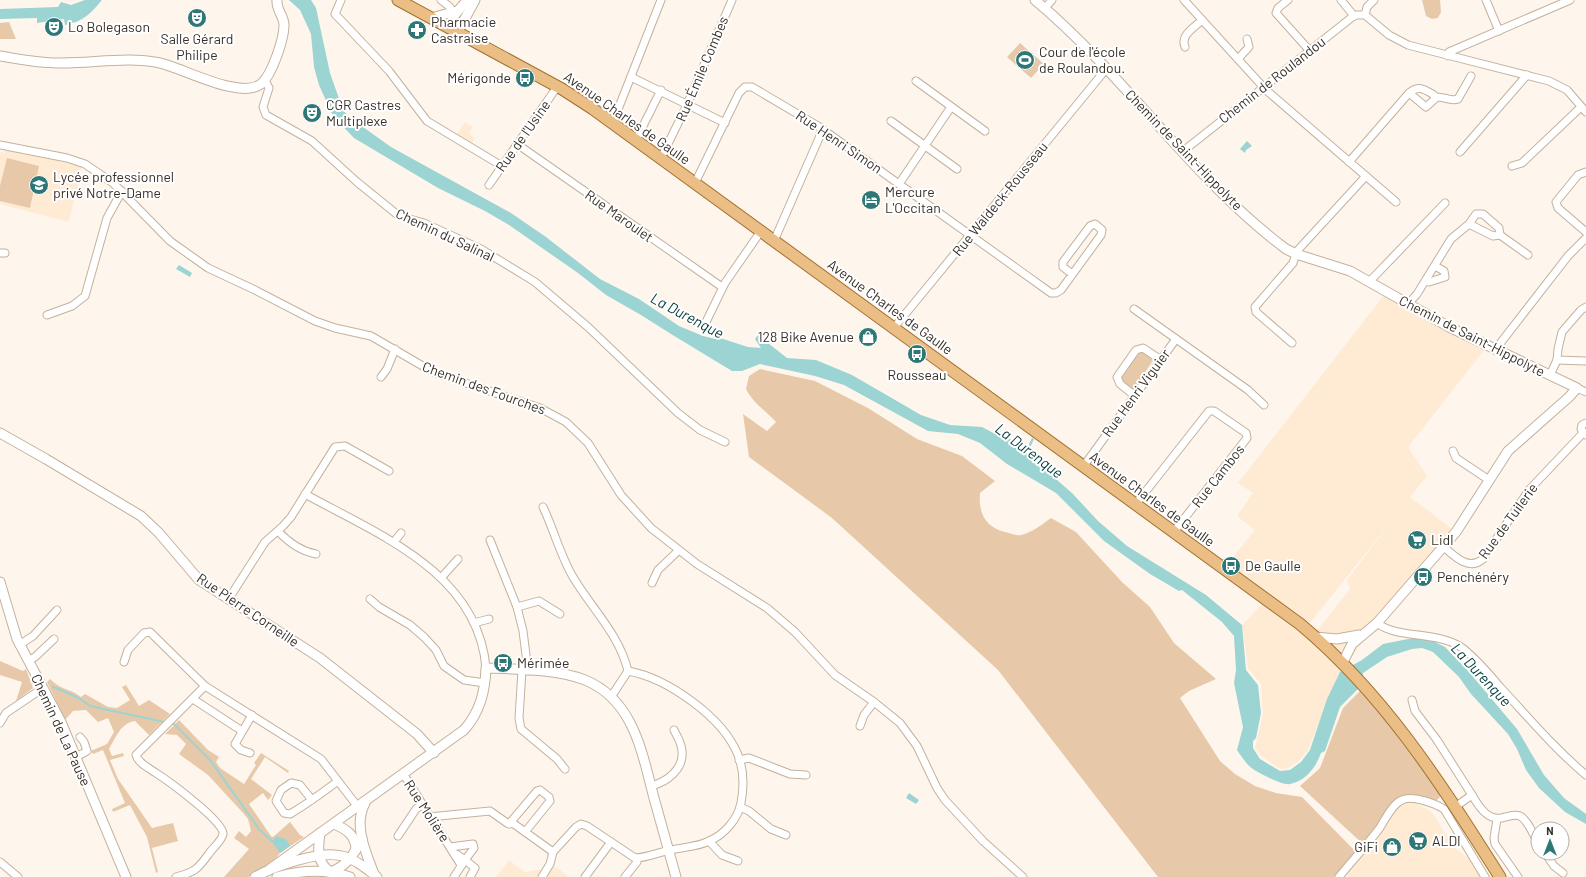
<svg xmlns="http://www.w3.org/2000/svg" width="1586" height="877" font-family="Barlow,sans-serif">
<rect width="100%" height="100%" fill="#fef6ed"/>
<g fill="#ffead4">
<polygon points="465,122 473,127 469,134 475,138 472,143 457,134"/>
<polygon points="6,150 82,166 69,222 0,204 0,152 4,153"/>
<polygon points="1384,295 1485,349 1408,447 1427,476 1410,497 1456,532 1377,623 1340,672 1308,750 1298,762 1288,768 1280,769 1261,756 1255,748 1263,714 1261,684 1248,668 1242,625 1263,603 1312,637 1350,589 1347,580 1393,519 1310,623 1228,563 1255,530 1237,516 1253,493 1238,483"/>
<polygon points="1411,801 1431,811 1455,848 1493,877 1349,877 1346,873 1400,805"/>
<polygon points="509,860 525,872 556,867 569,877 496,877"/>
</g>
<g fill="#e7c9a9">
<polygon points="1422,0 1440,0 1441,12 1438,18 1432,19 1426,16"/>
<polygon points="9,22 16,39 0,39 0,23"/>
<polygon points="1020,43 1044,64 1031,78 1007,57"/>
<polygon points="7,158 39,166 30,208 0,201 0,186"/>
<polygon points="1143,351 1154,359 1133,390 1122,382 1121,377 1138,352"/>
<path d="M760,369L815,381L868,408L917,439L962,456L995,481L980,493C978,515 987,529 1009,533C1013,534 1017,536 1021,535C1033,532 1041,525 1051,518L1076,532L1122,582L1150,607L1174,643L1216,679L1189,691L1180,698L1220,761L1235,774L1255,786L1276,793L1302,797L1356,852L1334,877H1158L998,670L832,518L749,457L743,414L767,431L776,422C765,410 753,403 746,389L749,376Z"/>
<polygon points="0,661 23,671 26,669 33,688 16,701 22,682 0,675"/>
<path d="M50,679C62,691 70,688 81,697L85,694L108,707L117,708L130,700L122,687L126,685L139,706L149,700L170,714L149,735L135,721C121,723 116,737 109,749L112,756L123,753L124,756L110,760L118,779L152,828L173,823L178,841L152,848L158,872L156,873L147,837L130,805L113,812L112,809L125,803L103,750L93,754L91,751L107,744L114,732L108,718L98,722L86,710L73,711L65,720L47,682Z"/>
<polygon points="1362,689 1406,742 1439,792 1440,797 1436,801 1401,797 1364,845 1300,786 1320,768 1343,708"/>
<polygon points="179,720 208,750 219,757 216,762 220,768 244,784 256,765 254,763 261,753 289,771 288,773 265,757 251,779 272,795 268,800 263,793 249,804 271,836 273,837 290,822 300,835 304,837 280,853 272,863 248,877 224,877 249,849 234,838 239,831 246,837 251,831 248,819 244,814 208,775 179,754 186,744 177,735 165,734"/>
</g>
<g fill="#9bd4d2">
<path d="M85,0H102C90,14 84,21 65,25L64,19L37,23V18L0,19V9L58,7L61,2L71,5Z"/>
<path d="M289,0H311L316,8L330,73L343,110L349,117L391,147L511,213L546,237L600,279L639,299L679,326L703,336L715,339L720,338L748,347L761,348L755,339L758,335L787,358L816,360L852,375L921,415L950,425L982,427L1001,437L1009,438L1025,452L1032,438L1034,439L1027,454L1072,493L1098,521L1127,546L1206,595L1242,625L1246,670L1258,685L1261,713L1256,738L1253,741V748L1260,759L1280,771L1290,770L1301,762L1310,750L1327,699L1340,672L1362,660L1383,644L1413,638L1431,640L1445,647L1469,672L1517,729L1544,775L1564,798L1586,814V824L1565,812L1539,788L1526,770L1517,749L1508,734L1471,694L1459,677L1433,652L1422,648L1412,649L1387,657L1363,673L1359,688L1340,707L1325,751L1321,753C1316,767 1306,781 1290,784C1283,786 1259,773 1253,769C1246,764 1242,757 1237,750L1243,727L1234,683L1236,670L1234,636L1222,622L1182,590L1179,591L1150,574L1104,541L1056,493L1007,464L980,443L958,434L928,431L844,385L815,376L760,364L742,371H732L671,334L641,315L606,295L578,273L509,225L485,211L438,188L354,138L333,116L319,85L314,67L311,34L300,10Z"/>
<polygon points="1247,141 1252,146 1246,150 1245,153 1240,149"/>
<polygon points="179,265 192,273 190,277 176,269"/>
<polygon points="909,793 919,800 916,804 906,798"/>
<polygon points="276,836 286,839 290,846 280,853 272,842"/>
</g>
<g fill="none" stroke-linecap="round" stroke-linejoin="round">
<g stroke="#9bd4d2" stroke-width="2">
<path d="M53,687C67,692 79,697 90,706L164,722"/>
<polyline points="174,724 210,760 259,829 272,841"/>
</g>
<g stroke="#c4b19c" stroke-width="9">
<g id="minor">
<polyline points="341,0 335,14 389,71 427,121 502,166"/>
<polyline points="441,0 450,7 453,17"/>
<polyline points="1184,0 1266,90 1396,202"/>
<polyline points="1288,0 1278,8 1276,13 1310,51"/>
<polyline points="1341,0 1354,16"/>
<polyline points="1486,0 1499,31"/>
<polyline points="1045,8 1052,0"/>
<polyline points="1365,15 1367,7 1374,0"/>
<path d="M1185,47C1180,35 1194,28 1202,20"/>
<polyline points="1448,56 1449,52 1570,0"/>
<polyline points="1238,59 1249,47 1247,39"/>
<polyline points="631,77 725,123"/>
<polyline points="265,80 269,88 263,107 266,115 312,141 357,182 399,216 424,223 481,249 535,282 588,327 678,413 700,430 725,442"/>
<polyline points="916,81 985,131"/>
<path d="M1435,97C1443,96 1451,102 1458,99L1471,76"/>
<polyline points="891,121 957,169"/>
<polyline points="611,122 615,117 661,0"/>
<polyline points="636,140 661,90"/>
<polyline points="517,144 722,287"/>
<polyline points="0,145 67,158 85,164 113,183 170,241 208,268 255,290 315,321 335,328 371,336 433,372 540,408 566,422 588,443 621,495 651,528 697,564 767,608 795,632 835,675 874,702 900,723 917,746 937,788 945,800 983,841 1023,877"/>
<polyline points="1182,152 1351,18 1356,15 1365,15 1389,35 1408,45 1549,81 1567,90 1586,112"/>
<polyline points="1460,152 1527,75"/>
<polyline points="661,158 686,107 732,0"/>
<path d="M1349,162L1409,93L1426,107L1435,99L1434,95C1424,89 1419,85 1409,93"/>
<polyline points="1512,166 1522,163 1581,107"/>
<polyline points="1586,172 1578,175 1556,202 1558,208 1586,232"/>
<polyline points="695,183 739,93 745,87 752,87 818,126 1051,293 1056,293 1061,290 1101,235 1102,230 1095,224 1090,226 1063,262 1063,267 1072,274"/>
<polyline points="899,184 951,107"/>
<polyline points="489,185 557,87"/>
<polyline points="1500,235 1528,255"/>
<polyline points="774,241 823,129"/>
<polyline points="0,253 5,253"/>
<polyline points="1426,280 1429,282 1445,277 1444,271 1435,266"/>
<polyline points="1369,282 1445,203"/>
<polyline points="1408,304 1417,294 1451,239 1469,224 1493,236 1500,235 1499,228 1483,214 1476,214 1469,224"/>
<polyline points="1134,309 1248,390 1264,405"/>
<polyline points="47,315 72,306 85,296 107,218 122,191"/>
<polyline points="706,322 725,283 761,231"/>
<polyline points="893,329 1107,68"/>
<polyline points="1292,343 1256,312 1255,307 1293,263 1297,251 1366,176"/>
<polyline points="1495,350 1568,256 1586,238"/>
<polyline points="1557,360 1586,361"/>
<polyline points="1550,375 1557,360 1558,349 1562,332 1581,310 1586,307"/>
<polyline points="381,377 387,369 395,349"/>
<polyline points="1577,388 1586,392"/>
<polyline points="1135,396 1120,384 1117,377 1136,350 1143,348 1161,360"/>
<polyline points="1586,435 1581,429 1582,425 1586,423"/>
<polyline points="1453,451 1456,458 1489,480"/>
<polyline points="1083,467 1176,339"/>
<path d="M305,494C377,534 478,572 486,668"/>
<polyline points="1135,505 1209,411 1214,411 1246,433 1247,438 1173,533"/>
<path d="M543,507C554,530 560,555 573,577C592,609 619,634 628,671"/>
<path d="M278,531C289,543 300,551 316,554"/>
<polyline points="490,540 517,607 523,631 528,671"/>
<polyline points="394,542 401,533"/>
<path d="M1444,547C1455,557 1469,571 1483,559L1529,490L1583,433"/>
<polyline points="441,578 458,559"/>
<polyline points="652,583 658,570 678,551"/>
<polyline points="370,599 379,607 410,625 424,637 436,650 444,666 464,680 485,683"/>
<polyline points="228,600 265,542 283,526 291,517 335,447 345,446 389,471"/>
<polyline points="517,607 539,601 560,614"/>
<polyline points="474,623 489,619"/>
<path d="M1377,623C1397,639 1437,631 1461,647C1476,658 1489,674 1501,688C1529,718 1555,749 1586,775"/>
<polyline points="19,645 33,636 57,610"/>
<polyline points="28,661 35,657 54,639"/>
<polyline points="124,662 128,650 144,633 150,632 205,686 321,759 358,807"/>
<polyline points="522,670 519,718 521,729 557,759 565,769"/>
<polyline points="611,697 628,671"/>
<polyline points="193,699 242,731"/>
<polyline points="1412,700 1415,711 1437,740 1472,795 1455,807"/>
<polyline points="0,723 6,713 43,688"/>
<polyline points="860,726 864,715 874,702"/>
<polyline points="250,753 241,750 235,744 252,715"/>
<polyline points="76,757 87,751 84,742 80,737"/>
<polyline points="739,760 749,758 790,774 806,775"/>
<polyline points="404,775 461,865"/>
<path d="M651,786C667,782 684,769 682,751C682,744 677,736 674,730"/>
<path d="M1472,795C1479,807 1489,823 1505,817C1510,816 1515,814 1520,816C1528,820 1533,835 1538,842"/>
<path d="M312,800L300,785L291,783L281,790L276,801L284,813L290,814C307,804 322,793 338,781"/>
<polyline points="740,807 749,811 771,829 786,835"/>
<path d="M429,817L490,811L507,823L514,824L553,852L576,827L581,824L587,826L635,858C647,858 659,852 671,850C683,847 698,847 709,841C724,835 738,819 741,803C744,787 744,770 738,755C723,717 667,678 628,671"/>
<polyline points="1497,819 1494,838 1495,844 1518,877"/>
<polyline points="509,824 537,791 540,790 549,797 550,801 525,832"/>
<polyline points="398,836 416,809 422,805"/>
<polyline points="709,841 722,855 738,861"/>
<polyline points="450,847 473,844 474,848 465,860 456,854"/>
<polyline points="1545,853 1554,866 1563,873"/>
<polyline points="0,862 18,877"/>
<path d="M176,877C198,871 198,868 211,851C215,846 222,840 223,834C225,822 167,780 156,773C149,768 138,763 136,755L205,686"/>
<polyline points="454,877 465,860 475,868 470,877"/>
<polyline points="542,877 550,864 553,852"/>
<polyline points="585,877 611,842"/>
<polyline points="625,877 637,862 637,858"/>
<path d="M1339,877C1352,861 1366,846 1379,829C1385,820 1392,804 1402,800C1412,795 1434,803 1444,809L1485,877"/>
</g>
</g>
<g stroke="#c4b19c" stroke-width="11">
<g id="tertiary">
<path d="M1035,0C1126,76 1191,178 1286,249L1296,254L1350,271L1451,328L1577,388L1569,397L1508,451L1456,532L1377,623L1352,644L1342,664"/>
<polyline points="431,18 457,11"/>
<path d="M452,30C448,17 461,9 467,0"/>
<polyline points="457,33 475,0"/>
<path d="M0,56C19,59 38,63 57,63C91,64 126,56 160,63C183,68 240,100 261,84C272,75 284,39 284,25C284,16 276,10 277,0"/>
<polyline points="0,433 46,459 141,516 159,533 199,580 320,658 417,734 434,753"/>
<polyline points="0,582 17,639 61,722 126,877"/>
<polyline points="1315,637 1337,639 1359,635"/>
<path d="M365,803C353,825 366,853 374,874"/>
<path d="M334,824C346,829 356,835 356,850"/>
<path d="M320,833C318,849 316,861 330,872"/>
<path d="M270,869L464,730C480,712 485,692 486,668C516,669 557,669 585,680C634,700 642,753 654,798C661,824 669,851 676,877"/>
<path d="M330,872C348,866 354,854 362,838"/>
<path d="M255,877C275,866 320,850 342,856C355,859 367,869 377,877"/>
<path d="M277,877C301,870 326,869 350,877"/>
</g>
</g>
<g stroke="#a37030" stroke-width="13">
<path id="primary" d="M398,0L562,89L593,109L1300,624C1386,696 1441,784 1500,877"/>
</g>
<use href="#minor" stroke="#fff" stroke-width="7"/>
<use href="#tertiary" stroke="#fff" stroke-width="9"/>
<use href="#primary" stroke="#eabe85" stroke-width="11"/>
</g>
<defs>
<g id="theatre-disc" transform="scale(1)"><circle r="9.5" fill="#2d7776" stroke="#fff"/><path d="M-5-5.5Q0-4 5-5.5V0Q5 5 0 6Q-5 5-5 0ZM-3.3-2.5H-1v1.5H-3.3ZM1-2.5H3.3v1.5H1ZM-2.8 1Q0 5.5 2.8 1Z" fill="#fff"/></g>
<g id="pharmacy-disc" transform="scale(1)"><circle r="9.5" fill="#2d7776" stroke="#fff"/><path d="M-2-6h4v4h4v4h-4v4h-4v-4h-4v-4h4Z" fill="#fff"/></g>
<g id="stadium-disc" transform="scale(1)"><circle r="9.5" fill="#2d7776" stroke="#fff"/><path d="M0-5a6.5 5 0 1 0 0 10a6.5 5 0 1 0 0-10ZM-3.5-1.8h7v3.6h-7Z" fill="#fff"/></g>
<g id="bus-disc" transform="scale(1)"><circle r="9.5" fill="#2d7776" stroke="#fff"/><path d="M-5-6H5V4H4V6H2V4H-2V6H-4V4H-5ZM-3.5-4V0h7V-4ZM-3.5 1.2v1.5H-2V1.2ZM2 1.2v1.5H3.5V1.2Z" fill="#fff"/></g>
<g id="school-disc" transform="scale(1)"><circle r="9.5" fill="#2d7776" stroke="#fff"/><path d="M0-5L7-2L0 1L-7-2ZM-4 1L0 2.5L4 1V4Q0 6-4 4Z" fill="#fff"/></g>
<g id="hotel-disc" transform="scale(1)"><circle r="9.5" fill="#2d7776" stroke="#fff"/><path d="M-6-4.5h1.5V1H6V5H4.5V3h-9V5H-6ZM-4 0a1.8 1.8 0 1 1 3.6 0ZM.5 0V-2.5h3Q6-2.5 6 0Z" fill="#fff"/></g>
<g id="shop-disc" transform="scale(1)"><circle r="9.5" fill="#2d7776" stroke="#fff"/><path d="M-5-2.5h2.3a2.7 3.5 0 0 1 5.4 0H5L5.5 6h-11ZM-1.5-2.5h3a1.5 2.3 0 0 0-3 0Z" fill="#fff"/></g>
<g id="supermarket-disc" transform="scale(1)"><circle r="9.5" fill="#2d7776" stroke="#fff"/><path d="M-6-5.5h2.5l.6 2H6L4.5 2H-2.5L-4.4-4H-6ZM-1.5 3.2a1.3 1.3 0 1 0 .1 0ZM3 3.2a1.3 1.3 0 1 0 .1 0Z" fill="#fff"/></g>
</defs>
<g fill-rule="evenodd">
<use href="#theatre-disc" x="197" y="18"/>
<use href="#theatre-disc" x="54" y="27"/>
<use href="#pharmacy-disc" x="417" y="30"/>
<use href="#stadium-disc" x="1025" y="60"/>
<use href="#bus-disc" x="525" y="78"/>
<use href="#theatre-disc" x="312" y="113"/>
<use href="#school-disc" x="39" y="185"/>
<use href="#hotel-disc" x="871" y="200"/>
<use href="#shop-disc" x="868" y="337"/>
<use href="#bus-disc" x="917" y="354"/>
<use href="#supermarket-disc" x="1417" y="540"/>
<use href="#bus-disc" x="1231" y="566"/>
<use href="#bus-disc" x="1423" y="577"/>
<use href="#bus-disc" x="503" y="663"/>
<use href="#supermarket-disc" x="1418" y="841"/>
<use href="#shop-disc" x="1392" y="847"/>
</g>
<g text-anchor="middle" stroke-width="4" stroke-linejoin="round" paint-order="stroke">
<g font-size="14" fill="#383028" stroke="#fff" text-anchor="start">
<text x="431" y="27">Pharmacie<tspan x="431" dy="16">Castraise</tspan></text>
<text x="68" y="32">Lo Bolegason</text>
<text x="197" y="44" text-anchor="middle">Salle Gérard<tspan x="197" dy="16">Philipe</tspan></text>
<text x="1039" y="57">Cour de l'école<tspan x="1039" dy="16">de Roulandou.</tspan></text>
<text x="511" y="83" text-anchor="end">Mérigonde</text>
<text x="326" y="110">CGR Castres<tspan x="326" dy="16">Multiplexe</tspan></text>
<text x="53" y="182">Lycée professionnel<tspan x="53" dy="16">privé Notre-Dame</tspan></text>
<text x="885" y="197">Mercure<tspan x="885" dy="16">L'Occitan</tspan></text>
<text x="854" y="342" text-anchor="end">128 Bike Avenue</text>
<text x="917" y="380" text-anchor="middle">Rousseau</text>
<text x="1431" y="545">Lidl</text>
<text x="1245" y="571">De Gaulle</text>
<text x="1437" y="582">Penchénéry</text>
<text x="517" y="668">Mérimée</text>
<text x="1432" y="846">ALDI</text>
<text x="1378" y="852" text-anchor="end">GiFi</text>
</g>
<g font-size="14" fill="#383028" stroke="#fff">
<text transform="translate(702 69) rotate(-67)" y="5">Rue Émile Combes</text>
<text transform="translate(1272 80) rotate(-38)" y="5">Chemin de Roulandou</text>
<text transform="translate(627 118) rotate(35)" y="5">Avenue Charles de Gaulle</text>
<text transform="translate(523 136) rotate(-55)" y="5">Rue de l'Usine</text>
<text transform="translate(839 142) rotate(34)" y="5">Rue Henri Simon</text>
<text transform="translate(1184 150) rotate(46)" y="5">Chemin de Saint-Hippolyte</text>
<text transform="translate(1000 199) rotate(-51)" y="5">Rue Waldeck-Rousseau</text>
<text transform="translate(619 216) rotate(35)" y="5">Rue Maroulet</text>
<text transform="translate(445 235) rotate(25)" y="5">Chemin du Salinal</text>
<text transform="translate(890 307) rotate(36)" y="5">Avenue Charles de Gaulle</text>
<text transform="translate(1472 336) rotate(27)" y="5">Chemin de Saint-Hippolyte</text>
<text transform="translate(484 388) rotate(20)" y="5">Chemin des Fourches</text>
<text transform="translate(1136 393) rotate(-54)" y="5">Rue Henri Viguier</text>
<text transform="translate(1218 476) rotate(-52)" y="5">Rue Cambos</text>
<text transform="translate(1152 499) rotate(36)" y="5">Avenue Charles de Gaulle</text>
<text transform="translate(1508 521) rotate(-54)" y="5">Rue de Tuilerie</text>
<text transform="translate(248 610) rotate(34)" y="5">Rue Pierre Corneille</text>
<text transform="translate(61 730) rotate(65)" y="5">Chemin de La Pause</text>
<text transform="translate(427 811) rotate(57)" y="5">Rue Molière</text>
</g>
<g font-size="15" font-style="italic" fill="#053d3c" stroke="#fff">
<text transform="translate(687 316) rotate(28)" y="5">La Durenque</text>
<text transform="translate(1029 451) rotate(37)" y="5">La Durenque</text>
<text transform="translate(1481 675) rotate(47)" y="5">La Durenque</text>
</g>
</g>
<g transform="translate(1550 841)"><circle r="19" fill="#ffffff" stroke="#afaca9"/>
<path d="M0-3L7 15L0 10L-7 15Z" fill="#2d7776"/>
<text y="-6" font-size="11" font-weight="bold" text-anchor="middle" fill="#383028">N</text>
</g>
</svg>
